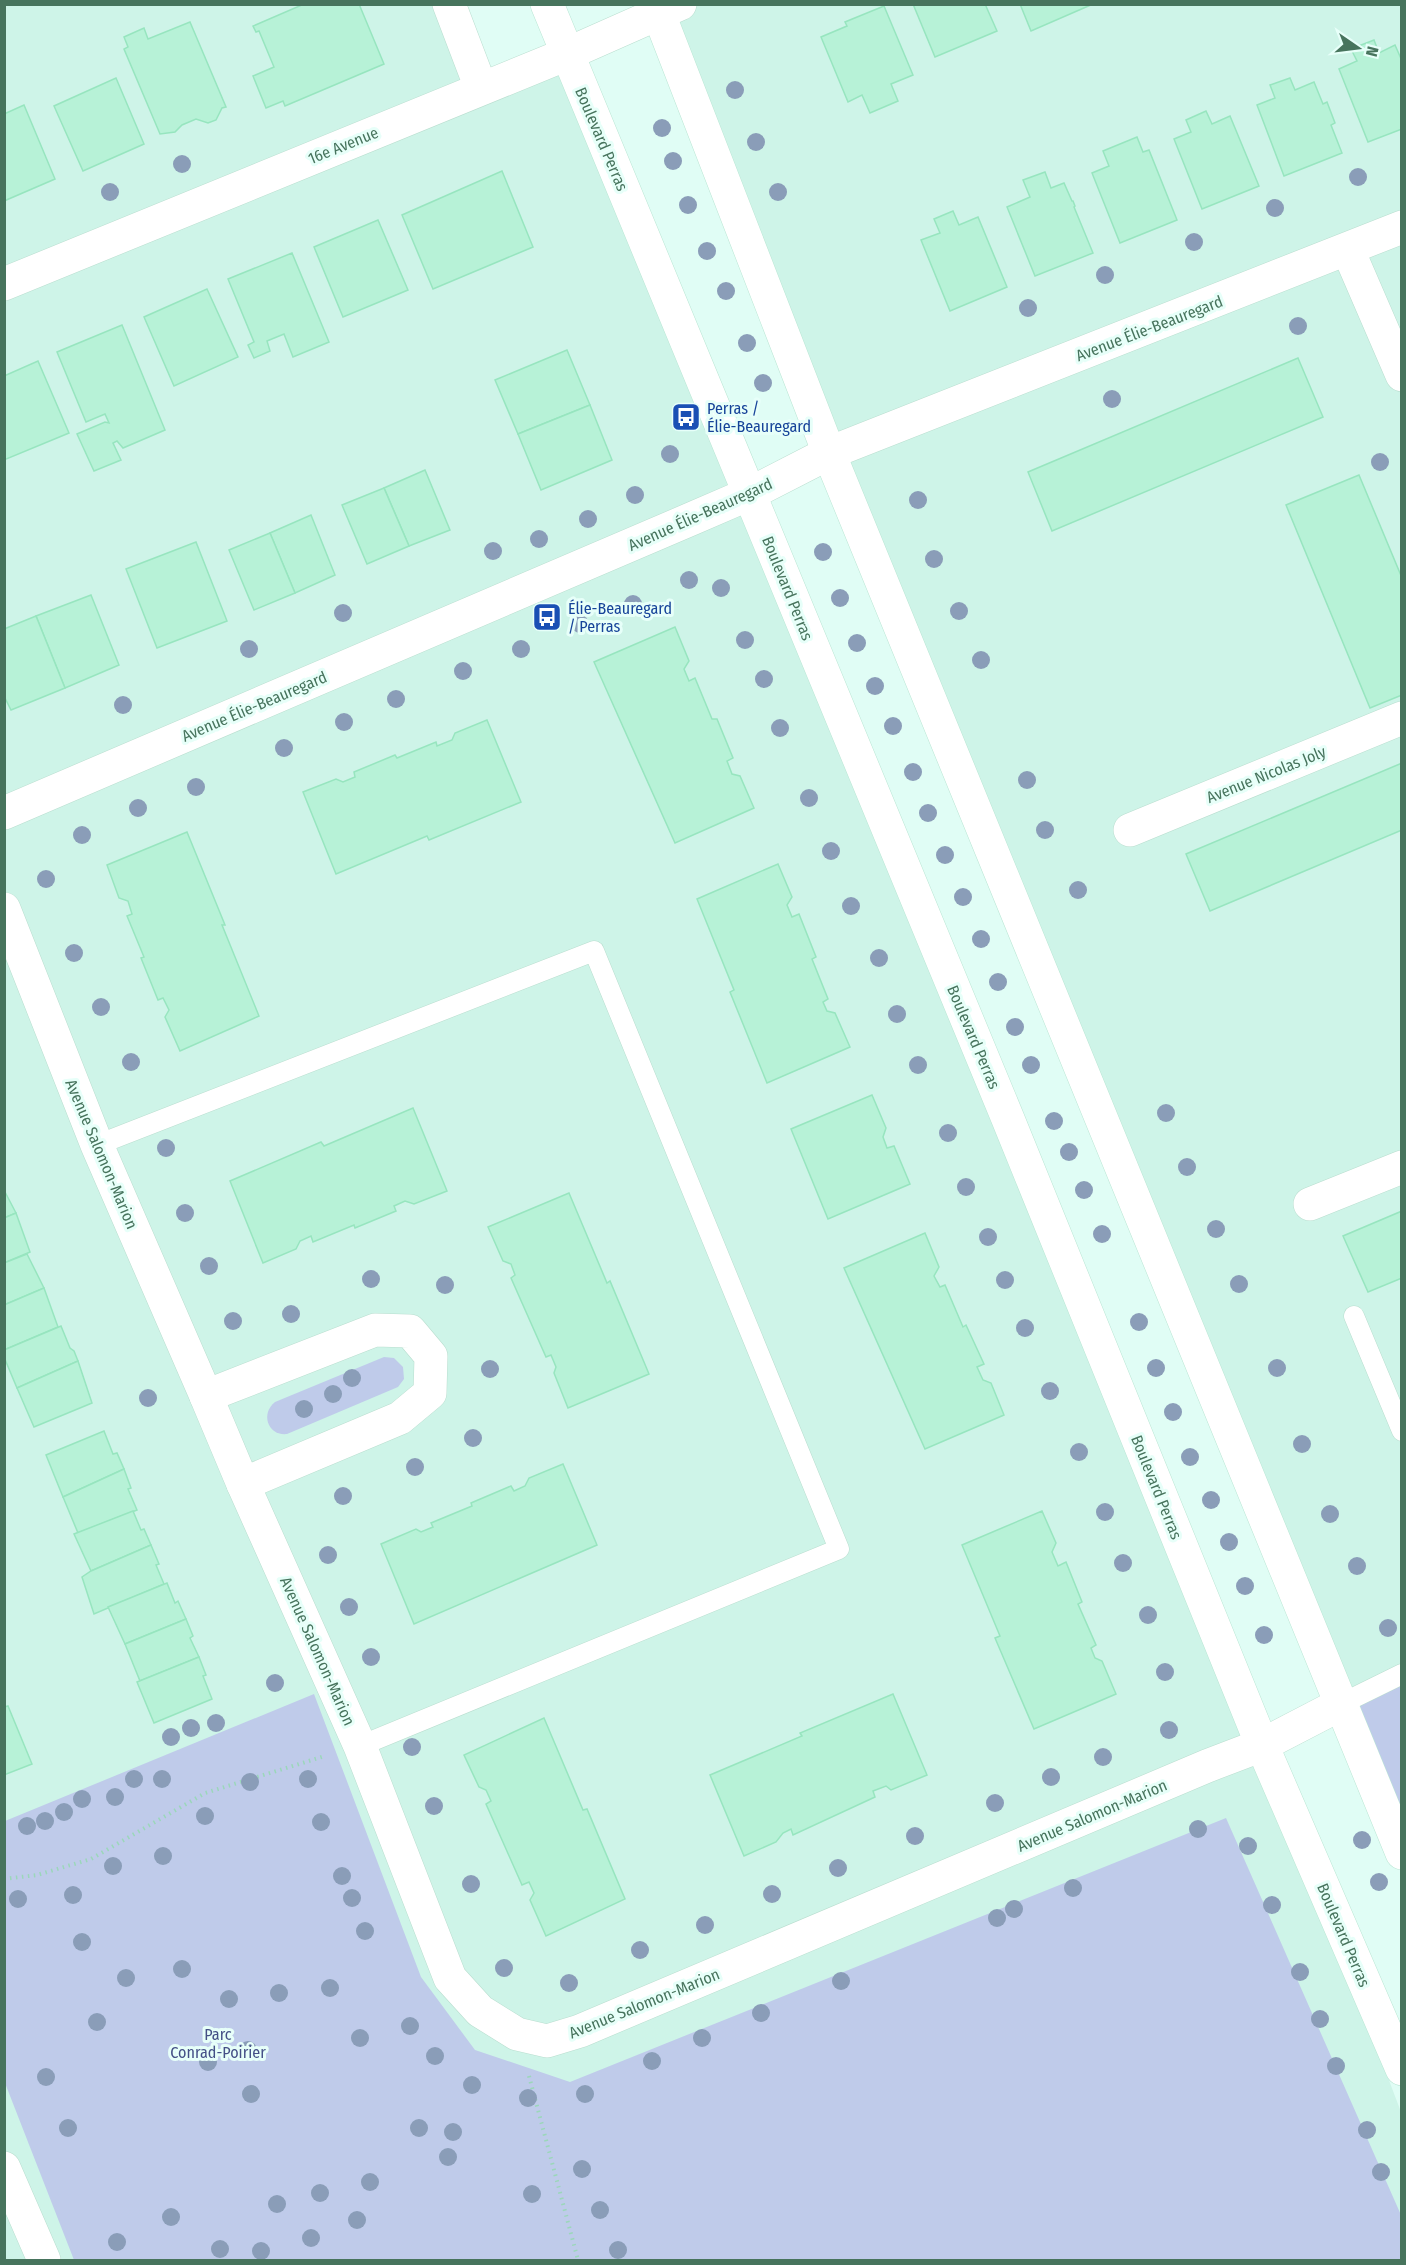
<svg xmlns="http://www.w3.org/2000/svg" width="1406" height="2265" font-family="'Fira Sans Condensed',sans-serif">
<rect width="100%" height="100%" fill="#e0fdf5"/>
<g fill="#cef4e8">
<polygon points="5,5 449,5 481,88 567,54 1262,1745 1401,2112 1401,2260 5,2260"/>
<polygon points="655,5 1401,5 1402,1677 1341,1704"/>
</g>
<g fill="#bfcbea">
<path d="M384,1357L394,1358L403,1367L404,1379L398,1387L287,1434C268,1436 260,1414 275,1402Z"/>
<polygon points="1401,1678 1401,1852 1341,1704"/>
<polygon points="314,1694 421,1977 475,2050 570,2082 1226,1818 1401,2215 1401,2260 74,2260 5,2083 5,1821"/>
</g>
<g fill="#b7f2d7" stroke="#97e5bf" stroke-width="1.5">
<polygon points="304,4 359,4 384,64 285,106 283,101 266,108 253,76 274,67 259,31 256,32 253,26"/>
<polygon points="913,4 985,4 997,31 935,57"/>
<polygon points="1020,4 1093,4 1031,31"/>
<polygon points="884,6 913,75 891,84 898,101 870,113 862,95 848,102 821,37 847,26 845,22"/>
<polygon points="190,22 226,107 222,108 216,120 208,123 196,119 182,125 175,132 160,134 124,49 128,47 124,37 144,28 148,39"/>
<polygon points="1374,40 1379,53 1395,45 1402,61 1402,129 1368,142 1339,69 1357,61 1351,49"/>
<polygon points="116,78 144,144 83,171 54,106"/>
<polygon points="1290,78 1295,90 1314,82 1323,104 1327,102 1335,123 1331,125 1342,153 1284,176 1257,105 1275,98 1270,85"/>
<polygon points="24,105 55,179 4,201 4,114"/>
<polygon points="1206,111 1212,124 1230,116 1259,186 1202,209 1174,139 1191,132 1186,120"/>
<polygon points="1137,137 1143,152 1149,150 1177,220 1120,243 1092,173 1109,166 1103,151"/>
<polygon points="502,171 533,247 433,289 402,215"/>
<polygon points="1045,172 1051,188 1064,183 1072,201 1073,201 1075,206 1074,207 1093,253 1035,276 1007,207 1030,197 1023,180"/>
<polygon points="953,211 959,225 978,217 1007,287 950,311 921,240 940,233 934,219"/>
<polygon points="378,220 408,290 343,317 314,247"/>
<polygon points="292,253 329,342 293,357 284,334 267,341 270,351 254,358 248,345 254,342 228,279"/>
<polygon points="207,289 238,357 174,386 144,317"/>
<polygon points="122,325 165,430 123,448 117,441 113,443 121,460 94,471 77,434 105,422 109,423 105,414 86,422 57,352"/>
<polygon points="567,350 590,405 518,434 495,380"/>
<polygon points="1298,358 1323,417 1052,531 1028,472"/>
<polygon points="38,361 69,433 4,460 4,376"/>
<polygon points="590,405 612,460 541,490 518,434"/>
<polygon points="425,470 450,530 409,546 384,488"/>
<polygon points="1359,475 1402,578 1402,695 1370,708 1286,505"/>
<polygon points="384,488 409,546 367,564 342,505"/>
<polygon points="311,515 335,575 295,593 270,533"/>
<polygon points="270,533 295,593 254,610 229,550"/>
<polygon points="196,542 227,621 157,648 126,569"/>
<polygon points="91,595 119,665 65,688 36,616"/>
<polygon points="36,616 65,688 11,710 4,696 4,629"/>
<polygon points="675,627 689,661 684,669 689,681 695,678 712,719 717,719 733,758 727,761 732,774 740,776 754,808 675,843 594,662"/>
<polygon points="487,720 521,802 429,840 427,836 336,874 303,792 336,779 343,782 355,777 354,772 395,755 397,758 436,742 437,746 452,740 455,733"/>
<polygon points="1402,763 1402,830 1210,911 1186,854"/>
<polygon points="187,832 225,925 222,925 259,1016 180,1051 165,1017 169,1010 163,998 158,1000 141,958 144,957 127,916 132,914 128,901 119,898 107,865"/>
<polygon points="778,864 792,897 787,905 792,917 799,914 816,957 812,959 828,999 823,1002 827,1011 835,1013 850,1047 767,1083 730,992 734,990 697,899"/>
<polygon points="872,1095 886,1128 883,1137 887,1148 894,1146 910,1184 828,1219 791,1129"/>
<polygon points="413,1108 447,1191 414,1204 405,1201 394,1206 396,1211 355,1228 354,1225 313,1242 311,1236 300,1241 296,1249 263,1263 230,1181 321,1142 324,1146"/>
<polygon points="4,1190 16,1213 4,1218"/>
<polygon points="569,1193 607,1283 610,1281 649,1374 568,1408 554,1373 556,1367 551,1355 546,1357 511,1278 515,1275 511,1264 503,1261 488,1227"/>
<polygon points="1402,1211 1402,1278 1368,1292 1343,1236"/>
<polygon points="16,1213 30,1252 4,1263 4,1218"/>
<polygon points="925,1233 939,1267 934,1276 940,1287 945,1285 963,1327 966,1325 984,1364 977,1367 983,1380 991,1383 1004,1415 925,1449 844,1268"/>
<polygon points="27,1254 44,1288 4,1305 4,1263"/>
<polygon points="44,1288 58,1327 4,1350 4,1305"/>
<polygon points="61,1326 70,1348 74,1351 78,1361 17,1388 4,1357 4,1350"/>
<polygon points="78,1361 92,1403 34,1427 17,1388"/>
<polygon points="104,1431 113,1454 117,1453 124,1469 63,1497 46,1455"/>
<polygon points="563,1464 597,1545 414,1624 381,1544 416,1529 421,1532 433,1527 431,1523 472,1506 471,1503 511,1486 514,1491 525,1486 529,1478"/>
<polygon points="124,1469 131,1488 128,1489 137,1510 78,1533 63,1497"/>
<polygon points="133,1511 141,1530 144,1529 151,1545 91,1571 74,1534"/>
<polygon points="1042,1511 1056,1543 1052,1552 1058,1566 1066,1562 1082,1602 1078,1604 1096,1645 1091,1648 1095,1658 1102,1661 1116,1694 1034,1729 995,1638 1000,1636 962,1545"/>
<polygon points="151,1545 159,1564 156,1565 164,1584 94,1614 82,1577 91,1571"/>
<polygon points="167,1583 175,1603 178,1601 186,1619 125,1644 108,1607"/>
<polygon points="186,1619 193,1636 190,1638 199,1657 140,1681 125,1644"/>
<polygon points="199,1657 206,1675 203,1676 212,1699 154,1723 137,1682"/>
<polygon points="893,1694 927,1775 891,1790 886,1786 873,1791 875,1797 793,1835 791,1829 783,1833 776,1842 744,1856 710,1775 802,1736 800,1733"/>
<polygon points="8,1706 32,1764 4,1775 4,1707"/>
<polygon points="544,1718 583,1810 587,1809 625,1899 546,1936 530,1900 534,1893 529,1882 522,1885 486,1804 491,1801 486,1790 479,1787 464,1755"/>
</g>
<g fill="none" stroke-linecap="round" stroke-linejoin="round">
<g stroke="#b9decf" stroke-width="21">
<g id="lane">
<polyline points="97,1145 594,951 839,1549 360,1746"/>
<polyline points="1354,1316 1402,1431"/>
<polyline points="1341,1704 1402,1674"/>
</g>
</g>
<g stroke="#b9decf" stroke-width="34">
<g id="street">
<polyline points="449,4 481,88"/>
<polyline points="1348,250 1402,375"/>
<polyline points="4,284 567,54 680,4"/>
<polyline points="4,813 698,516 749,494 829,453 1402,227"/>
<polyline points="1130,830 1402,718"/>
<polyline points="4,909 97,1145 206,1396 375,1330 410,1331 431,1356 430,1393 400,1418 243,1484 360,1746 450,1978 480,2011 517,2034 547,2041 580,2031 1207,1766 1262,1745 1341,1704"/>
<polyline points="1310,1204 1402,1167"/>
<polyline points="206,1396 243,1484"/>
<polyline points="4,2168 44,2260"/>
</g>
</g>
<g stroke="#bae6d4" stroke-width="34">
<g id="secondary">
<polyline points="547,4 1008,1119 1262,1745 1402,2069"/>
<polyline points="655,4 829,453 1402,1853"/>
</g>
</g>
<g stroke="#9bd7ba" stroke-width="4" stroke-dasharray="1.5 4.5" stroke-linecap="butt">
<polyline points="4,1879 37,1875 91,1859 205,1793 325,1756"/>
<polyline points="529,2076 578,2260"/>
</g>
<use href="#lane" stroke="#fff" stroke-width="20"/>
<use href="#street" stroke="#fff" stroke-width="33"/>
<use href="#secondary" stroke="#fff" stroke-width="33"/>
</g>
<g fill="#8a9db8">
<circle cx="735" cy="90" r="9"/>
<circle cx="662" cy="128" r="9"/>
<circle cx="756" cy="142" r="9"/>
<circle cx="673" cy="161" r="9"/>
<circle cx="182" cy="164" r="9"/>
<circle cx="1358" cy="177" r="9"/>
<circle cx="110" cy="192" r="9"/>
<circle cx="778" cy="192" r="9"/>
<circle cx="688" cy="205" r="9"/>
<circle cx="1275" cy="208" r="9"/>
<circle cx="1194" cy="242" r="9"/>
<circle cx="707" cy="251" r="9"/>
<circle cx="1105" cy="275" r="9"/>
<circle cx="726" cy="291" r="9"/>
<circle cx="1028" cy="308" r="9"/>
<circle cx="1298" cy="326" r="9"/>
<circle cx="747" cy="343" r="9"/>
<circle cx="763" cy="383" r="9"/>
<circle cx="1112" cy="399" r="9"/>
<circle cx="670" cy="454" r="9"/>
<circle cx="1380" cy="462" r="9"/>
<circle cx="635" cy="495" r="9"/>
<circle cx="918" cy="500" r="9"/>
<circle cx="588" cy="519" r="9"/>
<circle cx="539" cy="539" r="9"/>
<circle cx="493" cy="551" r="9"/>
<circle cx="823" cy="552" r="9"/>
<circle cx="934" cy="559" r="9"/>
<circle cx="689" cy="580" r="9"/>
<circle cx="721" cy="588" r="9"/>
<circle cx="840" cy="598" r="9"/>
<circle cx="633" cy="604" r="9"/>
<circle cx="959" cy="611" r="9"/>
<circle cx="343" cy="613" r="9"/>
<circle cx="580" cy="624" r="9"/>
<circle cx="745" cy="640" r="9"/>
<circle cx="857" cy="643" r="9"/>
<circle cx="249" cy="649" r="9"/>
<circle cx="521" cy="649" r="9"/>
<circle cx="981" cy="660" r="9"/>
<circle cx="463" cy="671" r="9"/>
<circle cx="764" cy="679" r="9"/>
<circle cx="875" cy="686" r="9"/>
<circle cx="396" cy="699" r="9"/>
<circle cx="123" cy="705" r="9"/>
<circle cx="344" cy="722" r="9"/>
<circle cx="893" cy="726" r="9"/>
<circle cx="780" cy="728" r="9"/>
<circle cx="284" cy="748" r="9"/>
<circle cx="913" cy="772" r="9"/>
<circle cx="1027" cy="780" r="9"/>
<circle cx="196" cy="787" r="9"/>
<circle cx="809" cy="798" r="9"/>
<circle cx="138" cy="808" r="9"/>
<circle cx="928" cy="813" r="9"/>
<circle cx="1045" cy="830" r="9"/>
<circle cx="82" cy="835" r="9"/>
<circle cx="831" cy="851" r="9"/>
<circle cx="945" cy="855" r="9"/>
<circle cx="46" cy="879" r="9"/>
<circle cx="1078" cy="890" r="9"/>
<circle cx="963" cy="897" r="9"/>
<circle cx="851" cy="906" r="9"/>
<circle cx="981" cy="939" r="9"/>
<circle cx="74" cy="953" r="9"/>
<circle cx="879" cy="958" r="9"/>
<circle cx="998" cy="982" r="9"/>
<circle cx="101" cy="1007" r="9"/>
<circle cx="897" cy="1014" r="9"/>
<circle cx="1015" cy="1027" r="9"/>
<circle cx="131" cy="1062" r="9"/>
<circle cx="918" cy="1065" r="9"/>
<circle cx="1031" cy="1065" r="9"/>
<circle cx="1166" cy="1113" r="9"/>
<circle cx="1054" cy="1121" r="9"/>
<circle cx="948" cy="1133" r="9"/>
<circle cx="166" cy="1148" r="9"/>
<circle cx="1069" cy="1152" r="9"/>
<circle cx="1187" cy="1167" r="9"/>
<circle cx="966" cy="1187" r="9"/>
<circle cx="1084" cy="1190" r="9"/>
<circle cx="185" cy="1213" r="9"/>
<circle cx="1216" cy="1229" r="9"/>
<circle cx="1102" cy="1234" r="9"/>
<circle cx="988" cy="1237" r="9"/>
<circle cx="209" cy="1266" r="9"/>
<circle cx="371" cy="1279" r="9"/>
<circle cx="1005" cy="1280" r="9"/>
<circle cx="1239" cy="1284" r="9"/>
<circle cx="445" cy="1285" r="9"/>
<circle cx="291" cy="1314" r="9"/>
<circle cx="233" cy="1321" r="9"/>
<circle cx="1139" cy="1322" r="9"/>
<circle cx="1025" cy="1328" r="9"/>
<circle cx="1156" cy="1368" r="9"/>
<circle cx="1277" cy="1368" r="9"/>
<circle cx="490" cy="1369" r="9"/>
<circle cx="352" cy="1378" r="9"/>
<circle cx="1050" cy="1391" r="9"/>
<circle cx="333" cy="1394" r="9"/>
<circle cx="148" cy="1398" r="9"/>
<circle cx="304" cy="1409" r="9"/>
<circle cx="1173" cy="1412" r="9"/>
<circle cx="473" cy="1438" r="9"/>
<circle cx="1302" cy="1444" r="9"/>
<circle cx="1079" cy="1452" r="9"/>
<circle cx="1190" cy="1457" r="9"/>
<circle cx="415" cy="1467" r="9"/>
<circle cx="343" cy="1496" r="9"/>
<circle cx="1211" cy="1500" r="9"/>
<circle cx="1105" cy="1512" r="9"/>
<circle cx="1330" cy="1514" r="9"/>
<circle cx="1229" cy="1542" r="9"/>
<circle cx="328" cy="1555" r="9"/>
<circle cx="1123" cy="1563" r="9"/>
<circle cx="1357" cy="1566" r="9"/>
<circle cx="1245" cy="1586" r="9"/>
<circle cx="349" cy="1607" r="9"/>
<circle cx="1148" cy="1615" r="9"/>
<circle cx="1388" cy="1628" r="9"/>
<circle cx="1264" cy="1635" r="9"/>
<circle cx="371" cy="1657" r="9"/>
<circle cx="1165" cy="1672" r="9"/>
<circle cx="275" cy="1683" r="9"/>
<circle cx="216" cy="1723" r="9"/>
<circle cx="191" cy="1728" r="9"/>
<circle cx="1169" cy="1730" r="9"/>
<circle cx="171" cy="1737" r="9"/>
<circle cx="412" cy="1747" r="9"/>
<circle cx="1103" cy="1757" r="9"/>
<circle cx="1051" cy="1777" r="9"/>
<circle cx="134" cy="1779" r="9"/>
<circle cx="162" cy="1779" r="9"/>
<circle cx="308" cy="1779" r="9"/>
<circle cx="250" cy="1782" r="9"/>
<circle cx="115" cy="1797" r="9"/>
<circle cx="82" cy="1799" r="9"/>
<circle cx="995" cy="1803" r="9"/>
<circle cx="434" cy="1806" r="9"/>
<circle cx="64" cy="1812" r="9"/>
<circle cx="205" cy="1816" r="9"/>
<circle cx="45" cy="1821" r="9"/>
<circle cx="321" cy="1822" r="9"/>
<circle cx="27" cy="1826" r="9"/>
<circle cx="1198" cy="1829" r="9"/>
<circle cx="915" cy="1836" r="9"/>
<circle cx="1362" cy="1840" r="9"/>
<circle cx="1248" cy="1846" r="9"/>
<circle cx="163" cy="1856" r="9"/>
<circle cx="113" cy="1866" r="9"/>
<circle cx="838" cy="1868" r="9"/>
<circle cx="342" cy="1876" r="9"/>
<circle cx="1379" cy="1882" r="9"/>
<circle cx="471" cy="1884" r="9"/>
<circle cx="1073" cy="1888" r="9"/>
<circle cx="772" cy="1894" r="9"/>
<circle cx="73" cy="1895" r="9"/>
<circle cx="352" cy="1898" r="9"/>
<circle cx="18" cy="1899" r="9"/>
<circle cx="1272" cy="1905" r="9"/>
<circle cx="1014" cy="1909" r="9"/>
<circle cx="997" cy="1918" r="9"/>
<circle cx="705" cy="1925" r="9"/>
<circle cx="365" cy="1931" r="9"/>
<circle cx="82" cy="1942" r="9"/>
<circle cx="640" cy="1950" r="9"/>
<circle cx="504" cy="1968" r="9"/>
<circle cx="182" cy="1969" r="9"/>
<circle cx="1300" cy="1972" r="9"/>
<circle cx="126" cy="1978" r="9"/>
<circle cx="841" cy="1981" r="9"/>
<circle cx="569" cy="1983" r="9"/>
<circle cx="330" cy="1988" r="9"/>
<circle cx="279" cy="1993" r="9"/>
<circle cx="229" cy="1999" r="9"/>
<circle cx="761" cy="2013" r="9"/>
<circle cx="1320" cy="2019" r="9"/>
<circle cx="97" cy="2022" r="9"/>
<circle cx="410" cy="2026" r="9"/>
<circle cx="360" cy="2038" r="9"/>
<circle cx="702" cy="2038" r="9"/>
<circle cx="248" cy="2050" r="9"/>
<circle cx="435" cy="2056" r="9"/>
<circle cx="652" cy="2061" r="9"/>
<circle cx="208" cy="2062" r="9"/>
<circle cx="1336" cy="2066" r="9"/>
<circle cx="46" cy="2077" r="9"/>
<circle cx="472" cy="2085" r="9"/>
<circle cx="251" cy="2094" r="9"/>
<circle cx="585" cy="2094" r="9"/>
<circle cx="528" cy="2098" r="9"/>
<circle cx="68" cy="2128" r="9"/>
<circle cx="419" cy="2128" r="9"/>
<circle cx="1367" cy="2130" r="9"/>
<circle cx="453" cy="2132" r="9"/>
<circle cx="448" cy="2157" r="9"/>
<circle cx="582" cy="2169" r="9"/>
<circle cx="1381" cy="2172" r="9"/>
<circle cx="370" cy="2182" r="9"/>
<circle cx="320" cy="2193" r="9"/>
<circle cx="532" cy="2194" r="9"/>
<circle cx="277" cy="2204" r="9"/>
<circle cx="600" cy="2210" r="9"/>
<circle cx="171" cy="2217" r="9"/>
<circle cx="357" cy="2220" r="9"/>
<circle cx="311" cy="2238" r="9"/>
<circle cx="117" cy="2242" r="9"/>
<circle cx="220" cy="2249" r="9"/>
<circle cx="618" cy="2250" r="9"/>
<circle cx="261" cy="2251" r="9"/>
</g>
<defs>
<g id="bus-square" transform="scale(1.5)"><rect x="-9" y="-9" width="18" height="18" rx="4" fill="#1a4fb4" stroke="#e7fff9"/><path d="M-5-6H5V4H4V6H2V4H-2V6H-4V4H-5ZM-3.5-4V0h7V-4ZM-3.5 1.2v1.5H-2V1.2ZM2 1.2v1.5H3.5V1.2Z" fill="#fff"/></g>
</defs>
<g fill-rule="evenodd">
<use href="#bus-square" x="686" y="417"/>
<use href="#bus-square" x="547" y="617"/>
</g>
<g text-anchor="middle" stroke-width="6" stroke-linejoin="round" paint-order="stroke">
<g font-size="16" fill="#47745d" stroke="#e7fff9">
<text transform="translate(602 139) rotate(67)" y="6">Boulevard Perras</text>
<text transform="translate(343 145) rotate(-22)" y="6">16e Avenue</text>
<text transform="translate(1149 328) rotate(-21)" y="6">Avenue Élie-Beauregard</text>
<text transform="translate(700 514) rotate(-24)" y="6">Avenue Élie-Beauregard</text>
<text transform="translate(788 588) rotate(68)" y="6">Boulevard Perras</text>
<text transform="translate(254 706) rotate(-23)" y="6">Avenue Élie-Beauregard</text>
<text transform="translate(1266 774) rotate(-22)" y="6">Avenue Nicolas Joly</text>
<text transform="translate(974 1037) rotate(67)" y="6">Boulevard Perras</text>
<text transform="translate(102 1154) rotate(67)" y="6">Avenue Salomon-Marion</text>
<text transform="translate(1157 1487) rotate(68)" y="6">Boulevard Perras</text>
<text transform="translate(318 1651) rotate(66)" y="6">Avenue Salomon-Marion</text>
<text transform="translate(1092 1815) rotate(-23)" y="6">Avenue Salomon-Marion</text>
<text transform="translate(1344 1935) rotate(67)" y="6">Boulevard Perras</text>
<text transform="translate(644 2003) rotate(-22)" y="6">Avenue Salomon-Marion</text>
</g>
<g font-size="16" fill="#164399" stroke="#e7fff9" text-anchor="start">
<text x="707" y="414">Perras /<tspan x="707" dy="18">Élie-Beauregard</tspan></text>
<text x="568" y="614">Élie-Beauregard<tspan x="568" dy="18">/ Perras</tspan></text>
</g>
<g font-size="16" fill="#444f86" stroke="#e7fff9">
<text x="218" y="2040">Parc<tspan x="218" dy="18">Conrad-Poirier</tspan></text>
</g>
</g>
<rect width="1406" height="2265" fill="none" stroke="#47745d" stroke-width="12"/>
<g transform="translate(1358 48) rotate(104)" stroke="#e7fff9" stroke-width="4.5" paint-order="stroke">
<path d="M0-4.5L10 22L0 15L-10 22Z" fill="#47745d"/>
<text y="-9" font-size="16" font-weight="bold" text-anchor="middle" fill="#47745d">N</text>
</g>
</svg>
